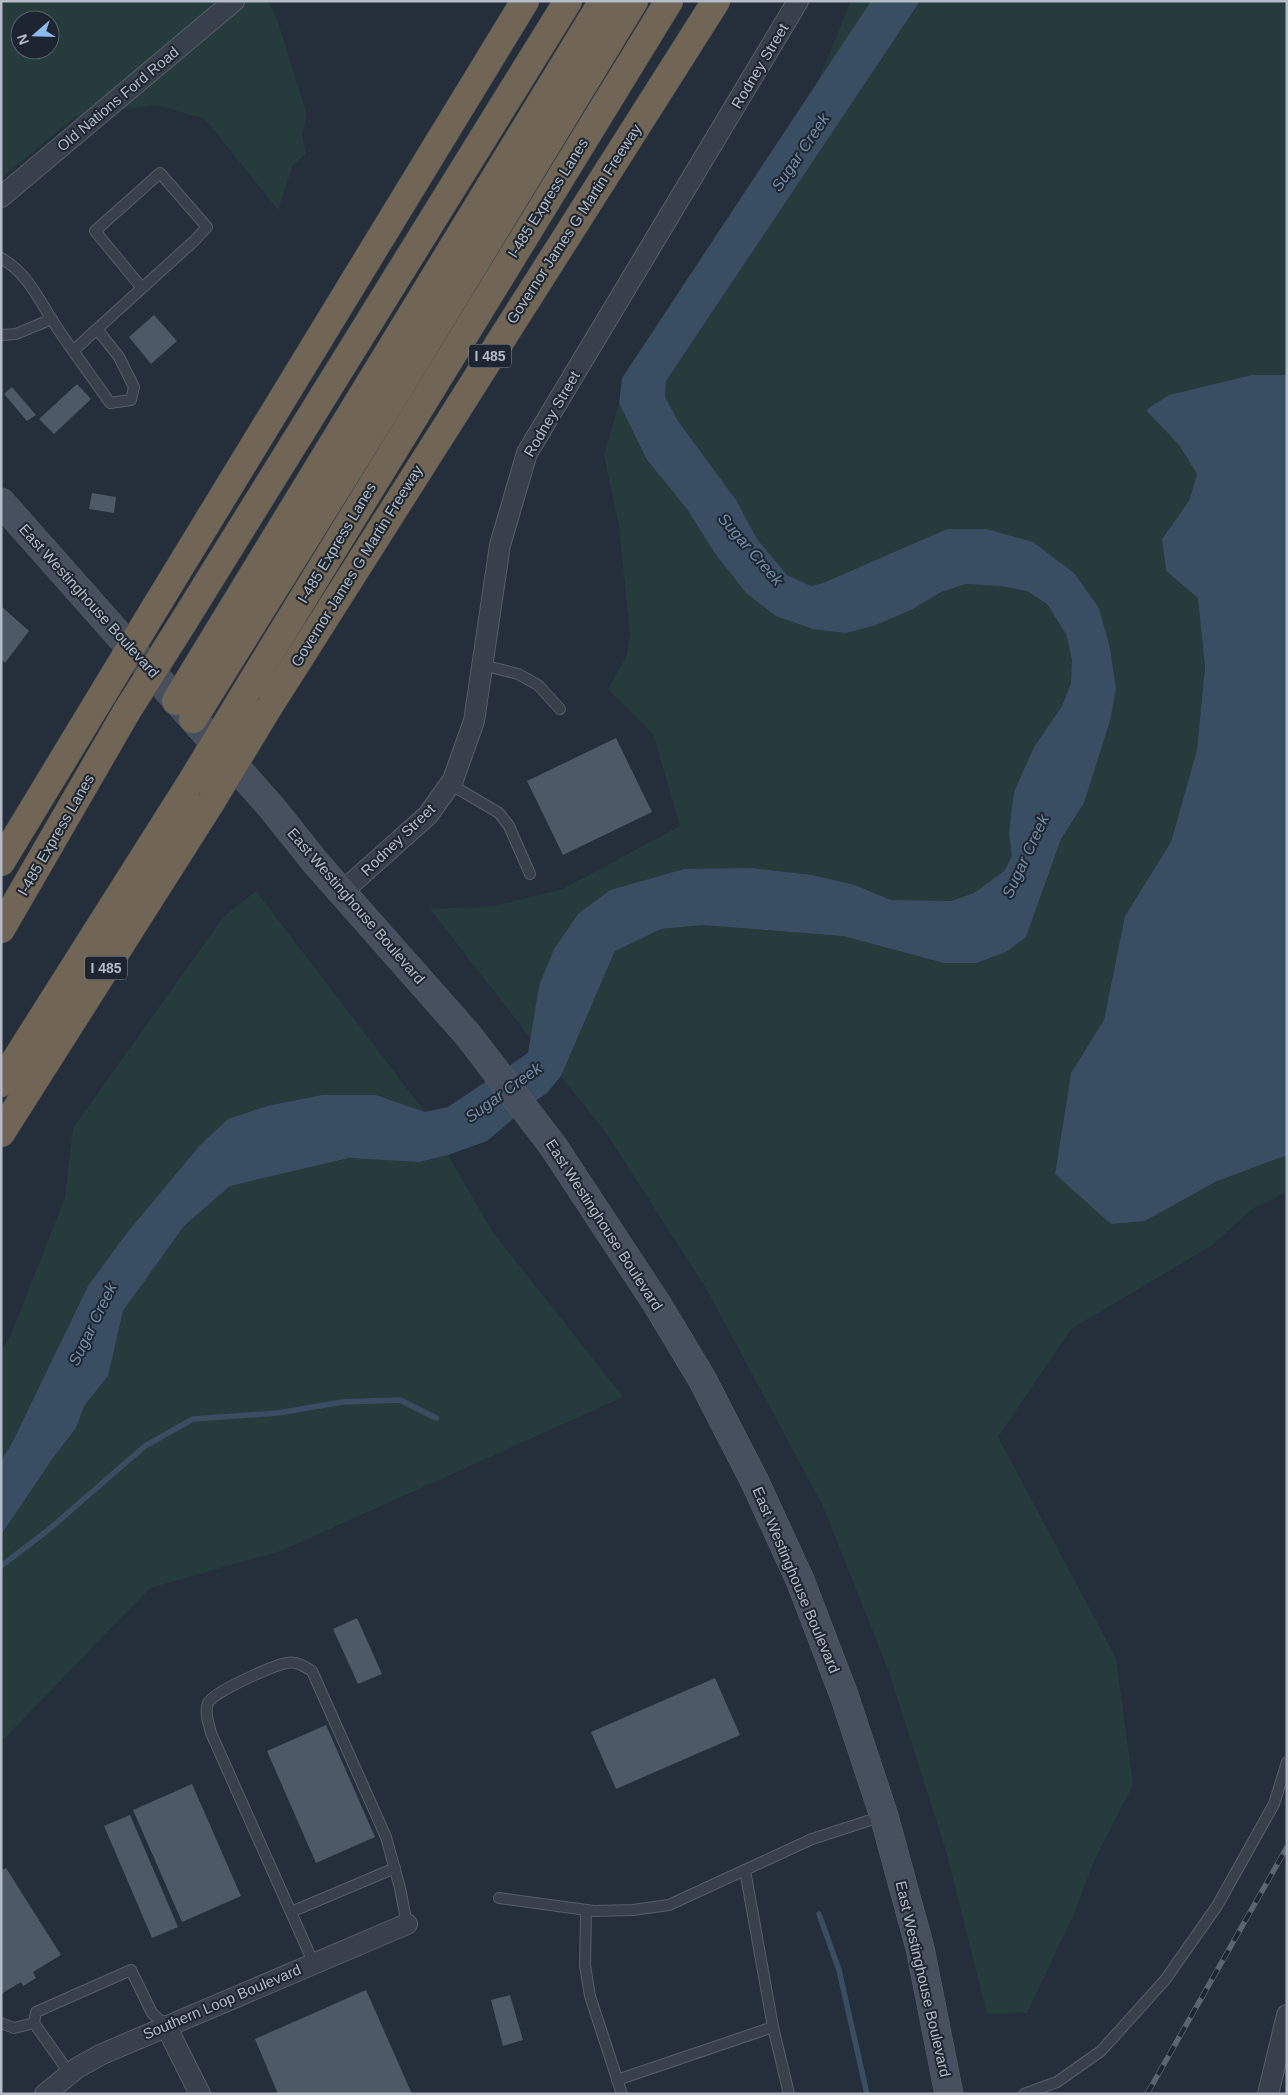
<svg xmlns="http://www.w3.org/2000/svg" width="1288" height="2095" font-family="Arial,sans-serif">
<rect width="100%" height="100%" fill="#242f3b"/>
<g fill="#263b3c" fill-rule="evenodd">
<path d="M1,1H268L278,22L307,115L302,135L306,154L293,165L278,210L205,119L157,105L76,116L1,178ZM20,20H50V50H20Z"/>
<polygon points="851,1 871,1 817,84"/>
<path d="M920,1H1287V375H1252L1169,395L1146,410L1179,445L1197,474L1189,501L1162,540L1166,571L1198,598L1205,667L1197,750L1171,842L1125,916L1104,1020L1071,1073L1055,1173L1145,1221C1189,1197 1236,1166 1287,1156V1192L1252,1209L1211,1246L1071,1329L998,1437L1116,1658L1133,1785L1094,1861L1073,1916L1027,2013L987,2014L946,1851L889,1672L823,1506L706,1288L606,1133L561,1076L615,951L633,941L661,929L702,925L843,936L944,963H976L1026,937L1061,839L1084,803L1110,721L1116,689L1110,648L1099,608L947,529L823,583L811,586L787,575L757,539L736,500L678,421L665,398L666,381Z"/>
<polygon points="619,403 647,460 687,509 714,552 746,593 876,625 911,610 940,592 966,584 1000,586 1027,591 1047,604 1066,634 1072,660 1071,683 1062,706 1034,747 1009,833 1012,856 1004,871 974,893 951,901 891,900 855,885 812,875 750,868 684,869 610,890 579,913 539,986 532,1040 430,909 494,906 563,889 680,826 653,734 608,689 626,657 630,634 619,526 604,455"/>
<polygon points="256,891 425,1112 376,1095 322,1095 267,1106 228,1119 200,1145 126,1234 88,1286 11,1445 1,1460 1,1351 10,1337 65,1198 73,1128 224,916"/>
<polygon points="448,1155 492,1231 623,1397 281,1551 150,1588 1,1742 1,1535 53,1458 76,1428 84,1406 108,1376 123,1311 184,1226 230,1186 349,1158 419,1162"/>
</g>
<g fill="#3a4e63">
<polygon points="871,1 920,1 666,381 665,397 678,421 736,500 757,539 787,575 811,586 823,583 947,529 986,529 1033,542 1074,573 1099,608 1110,648 1116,689 1110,721 1084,803 1061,839 1026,937 1006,952 976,963 944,963 843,936 702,925 661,929 615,951 561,1076 547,1093 531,1104 487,1141 448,1155 419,1162 349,1158 230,1186 184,1226 123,1311 108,1376 84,1406 76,1428 53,1458 1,1535 1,1460 11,1445 88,1286 126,1234 200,1145 228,1119 267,1106 322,1095 376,1095 425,1112 448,1107 528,1053 539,986 554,949 579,913 610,890 684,869 751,868 812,875 855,885 891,900 951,901 974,893 1004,871 1012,856 1009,833 1014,792 1034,747 1062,706 1071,683 1072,660 1066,634 1047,604 1027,591 1000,586 966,584 941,592 911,610 876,625 846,633 813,629 776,616 746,593 714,552 687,509 647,460 619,403 622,378"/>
<polygon points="1252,375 1287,375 1287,1156 1276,1159 1217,1181 1145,1221 1111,1224 1055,1174 1071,1073 1104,1020 1125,916 1171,842 1197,750 1205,667 1198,598 1166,571 1162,539 1189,501 1197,474 1179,445 1146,410 1169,395"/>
</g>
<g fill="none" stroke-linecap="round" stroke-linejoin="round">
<g stroke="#3a4e63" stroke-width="5.5">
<polyline points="1,1566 47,1531 145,1446 193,1419 278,1413 343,1402 400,1400 436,1418"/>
<polyline points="819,1914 839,1970 867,2094"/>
</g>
</g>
<g fill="#4e5967">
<polygon points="154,315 177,341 151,364 129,337"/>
<polygon points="77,384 91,399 54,434 39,419"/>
<polygon points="12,387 36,415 27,421 4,394"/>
<polygon points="92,493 116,497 114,513 89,509"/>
<polygon points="1,606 29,631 5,663 1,659"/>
<polygon points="616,738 652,812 563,855 527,781"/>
<polygon points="357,1618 382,1674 358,1684 333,1629"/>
<polygon points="715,1678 740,1735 616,1789 591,1732"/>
<polygon points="326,1725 375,1837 316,1863 267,1751"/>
<polygon points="192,1784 241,1896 182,1922 133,1810"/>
<polygon points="130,1815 178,1927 152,1938 104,1826"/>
<polygon points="6,1868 61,1955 33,1972 36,1978 23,1986 21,1982 1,1994 1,1871"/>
<polygon points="366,1990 412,2094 278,2094 255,2039"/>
<polygon points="510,1995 523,2040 503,2046 491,2000"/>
</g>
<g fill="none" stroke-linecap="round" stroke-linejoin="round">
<g stroke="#565f69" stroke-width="12">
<g id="service">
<path d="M1,258C27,273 37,296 52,320C70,348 91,375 110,403L131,400L134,387L119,357L97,329L194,241L207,227L160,173L95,231L142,288"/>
<polyline points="1,335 16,334 52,319"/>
<polyline points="74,350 97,329"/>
<polyline points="483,665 518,674 538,685 560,709"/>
<polyline points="450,784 499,813 509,826 530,874"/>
<polyline points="745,1870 773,2027 789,2094"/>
<polyline points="499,1898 594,1911 633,1910 669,1905 812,1839 883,1816"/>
<polyline points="586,1910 585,1965 590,1996 622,2094"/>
<polyline points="291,1912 395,1868"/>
<path d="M314,1964L211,1733C209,1724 204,1712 208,1703C213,1692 274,1665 287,1663C296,1661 304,1666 312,1671L386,1837L400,1888L407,1924"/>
<polyline points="1,2023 14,2028 34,2023"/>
<polyline points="70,2074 34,2023 36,2012 131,1970 152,2013 166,2026"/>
<polyline points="617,2080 773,2027"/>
<polyline points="1024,2094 1057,2082 1101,2051 1165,1980 1217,1906 1274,1804 1287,1762"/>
</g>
</g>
<g stroke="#565f69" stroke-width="22">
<g id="minor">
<polyline points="1,197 234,1"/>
<polyline points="343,891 428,815 453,780 474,721 500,545 527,453 798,1"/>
<polyline points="166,2026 200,2094"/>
<polyline points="45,2094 77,2068 100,2055 407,1924"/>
<polyline points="1268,2094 1287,2015"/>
</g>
</g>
<g stroke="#565f69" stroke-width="29">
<polyline id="secondary" points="1,502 272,808 316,863 468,1035 553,1146 657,1304 702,1379 755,1482 800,1580 844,1695 884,1816 920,1948 949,2094"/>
</g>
<g stroke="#434c56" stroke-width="29">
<g id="motorway">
<polyline points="158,603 525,1"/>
<polyline points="184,621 568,1"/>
<polyline points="247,690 669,1"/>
<polyline points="176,701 603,1"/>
<polyline points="266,711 716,1"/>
<polyline points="193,719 393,398 634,1"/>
<polyline points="1,862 107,687"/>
<polyline points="1,929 127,711"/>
<polyline points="1,1083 192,781"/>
<polyline points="1,1133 211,802"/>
</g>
</g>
<use href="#service" stroke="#38414b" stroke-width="10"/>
<use href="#minor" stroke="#38414b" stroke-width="20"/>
<use href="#secondary" stroke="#46505e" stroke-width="28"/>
<use href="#motorway" stroke="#716555" stroke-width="28"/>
<g stroke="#5a6572" stroke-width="5.5">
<polyline id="rail" points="1147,2094 1287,1847"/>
</g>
<use href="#rail" stroke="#1d2630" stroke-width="4" stroke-dasharray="11" stroke-linecap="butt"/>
<g stroke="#434c56" stroke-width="29" stroke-linecap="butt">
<g id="motorway-bridge">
<polyline points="107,687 158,603"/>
<polyline points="127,711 184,621"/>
<polyline points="192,781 247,690"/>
<polyline points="211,802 266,711"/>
</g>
</g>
<use href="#motorway-bridge" stroke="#716555" stroke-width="28"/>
</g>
<g text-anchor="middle" stroke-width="4" stroke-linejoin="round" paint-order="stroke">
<g fill="#1d2630" stroke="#878f9a" stroke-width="1">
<rect x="469" y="344.5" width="42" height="23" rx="4"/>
<rect x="85" y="956.5" width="42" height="23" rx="4"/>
</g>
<g font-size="14" font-weight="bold" fill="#b4bcc7">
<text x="490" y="361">I 485</text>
<text x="106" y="973">I 485</text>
</g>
<g font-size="15" fill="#b4bcc7" stroke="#1d2630">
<text transform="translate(760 66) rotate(-59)" y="5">Rodney Street</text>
<text transform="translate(118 99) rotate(-40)" y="5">Old Nations Ford Road</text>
<text transform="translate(548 198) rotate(-58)" y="5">I-485 Express Lanes</text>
<text transform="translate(574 224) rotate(-57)" y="5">Governor James G Martin Freeway</text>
<text transform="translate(552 414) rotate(-60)" y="5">Rodney Street</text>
<text transform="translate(337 543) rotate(-59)" y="5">I-485 Express Lanes</text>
<text transform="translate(357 566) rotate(-58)" y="5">Governor James G Martin Freeway</text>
<text transform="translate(89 601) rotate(48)" y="5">East Westinghouse Boulevard</text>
<text transform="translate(56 835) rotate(-60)" y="5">I-485 Express Lanes</text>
<text transform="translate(398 840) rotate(-44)" y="5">Rodney Street</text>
<text transform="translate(356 906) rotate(49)" y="5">East Westinghouse Boulevard</text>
<text transform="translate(604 1225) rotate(57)" y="5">East Westinghouse Boulevard</text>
<text transform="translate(796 1580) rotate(67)" y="5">East Westinghouse Boulevard</text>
<text transform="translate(923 1979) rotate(77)" y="5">East Westinghouse Boulevard</text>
<text transform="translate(222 2002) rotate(-23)" y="5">Southern Loop Boulevard</text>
</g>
<g font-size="16" font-style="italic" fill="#758ea9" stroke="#1d2630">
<text transform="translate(800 152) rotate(-56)" y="6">Sugar Creek</text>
<text transform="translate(751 549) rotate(49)" y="6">Sugar Creek</text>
<text transform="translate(1025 856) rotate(-65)" y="6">Sugar Creek</text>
<text transform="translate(503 1092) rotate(-36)" y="6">Sugar Creek</text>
<text transform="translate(92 1324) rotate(-64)" y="6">Sugar Creek</text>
</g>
</g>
<rect width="1288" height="2095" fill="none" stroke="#b4bcc7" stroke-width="5"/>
<g transform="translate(35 35) rotate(250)"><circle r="24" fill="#1d2630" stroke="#59626c"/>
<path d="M0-4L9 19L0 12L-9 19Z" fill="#8db9f2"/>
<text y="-8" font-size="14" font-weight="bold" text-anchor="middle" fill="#b4bcc7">N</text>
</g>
</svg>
